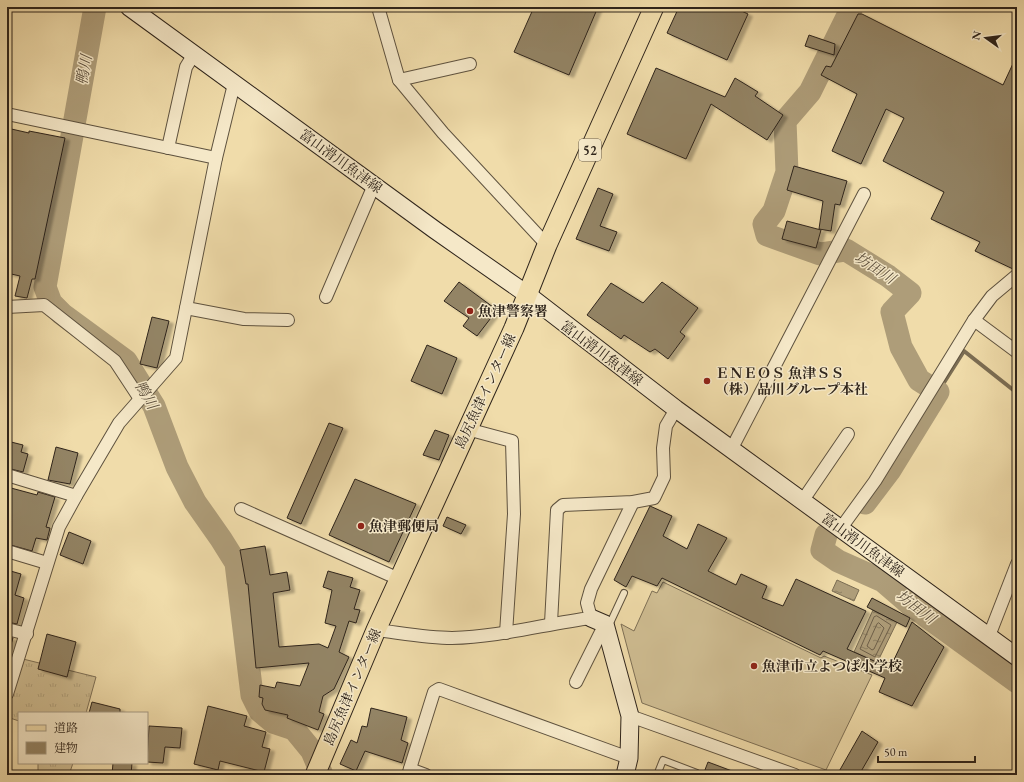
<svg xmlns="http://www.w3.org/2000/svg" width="1024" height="782" font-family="'EB Garamond','Noto Serif JP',serif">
<defs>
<pattern id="grass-tufts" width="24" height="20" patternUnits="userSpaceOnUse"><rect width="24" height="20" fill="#cfbd92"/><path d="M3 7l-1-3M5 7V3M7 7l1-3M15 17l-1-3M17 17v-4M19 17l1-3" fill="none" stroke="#b2a27d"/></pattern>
<pattern id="water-ripples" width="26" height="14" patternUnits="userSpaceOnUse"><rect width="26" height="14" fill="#ae9d79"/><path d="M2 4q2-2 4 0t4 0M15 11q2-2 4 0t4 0" fill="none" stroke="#8e8062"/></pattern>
<filter id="shadow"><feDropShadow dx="4.5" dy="2.5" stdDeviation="1" flood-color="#0004"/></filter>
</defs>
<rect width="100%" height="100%" fill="#f0dcaa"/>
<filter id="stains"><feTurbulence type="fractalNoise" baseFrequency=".005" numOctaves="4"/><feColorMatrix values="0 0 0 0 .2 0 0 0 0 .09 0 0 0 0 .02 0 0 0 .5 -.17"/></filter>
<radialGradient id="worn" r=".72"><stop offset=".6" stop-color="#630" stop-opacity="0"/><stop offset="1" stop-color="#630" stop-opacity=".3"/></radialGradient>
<g fill="url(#grass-tufts)" stroke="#7e7056">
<polygon points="19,658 96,677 86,713 19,713 19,721 7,717 7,694"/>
<polygon points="38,763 73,763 69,775 38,773"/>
</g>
<polygon fill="#cfbd92" stroke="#7e7056" points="663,582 821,658 824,656 872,675 826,770 642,703 621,624 634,631 652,591 657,593"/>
<g fill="url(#water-ripples)" stroke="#7b6d53">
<polygon points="837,580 859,590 854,601 832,591"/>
<polygon points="873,610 897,622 877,663 854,652"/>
</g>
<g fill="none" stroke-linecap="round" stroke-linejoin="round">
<g stroke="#6e604a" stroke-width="1">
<polygon points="877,616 891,625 875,657 860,649 874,617"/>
<polygon points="879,623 884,628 874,649 872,650 867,646 877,624"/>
</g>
<polyline stroke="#7b6d53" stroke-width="4" points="938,392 964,351 1017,393"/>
<g stroke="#ae9d79" stroke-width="23">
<polyline points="95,7 45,287 51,303 62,314 126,361 154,406 177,467 195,502 221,539 236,563 252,695 260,711 273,722 294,729 312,751 322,775"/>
<polyline points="852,7 810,92 785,121 787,172 774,211 764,224 767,235 820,254 846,250 888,276 910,293 892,312 901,347 919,380 938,392 890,470 865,503"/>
<polyline points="826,535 822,550 838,561 883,581 912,606 1017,682"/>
</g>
</g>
<g fill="#938465" stroke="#2e241b" filter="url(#shadow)">
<polygon points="534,7 598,7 569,75 514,52"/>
<polygon points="679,7 733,7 748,14 727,60 667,33"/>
<polygon points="858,14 862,14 1003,85 1017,55 1017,264 1015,268 1013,269 975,251 980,242 931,219 944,192 883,161 904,118 886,109 861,164 832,151 857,94 821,75 826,66 831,67"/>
<polygon points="809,35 835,44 834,55 805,46"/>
<polygon points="656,68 725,97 735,78 758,92 755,96 783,115 767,140 711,104 686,159 627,134"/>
<polygon points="7,128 29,133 29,131 65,138 35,279 32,279 27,298 15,296 20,276 7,273"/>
<polygon points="794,166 847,181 840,205 835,204 831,231 819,229 823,201 787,190"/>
<polygon points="598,188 613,194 600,226 617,232 609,251 576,239"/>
<polygon points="787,221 821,230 816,248 782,239"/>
<polygon points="459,282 497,310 477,336 463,326 469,318 444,301"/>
<polygon points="662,282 698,308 680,332 685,336 668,359 655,349 650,352 624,335 621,339 587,315 611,283 643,303"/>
<polygon points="152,317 169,321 157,368 140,364"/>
<polygon points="427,345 457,358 442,394 411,381"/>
<polygon points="329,423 343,428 301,524 287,518"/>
<polygon points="435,430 449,435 439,460 423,455"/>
<polygon points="7,441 23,445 21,452 28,454 23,472 7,468"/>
<polygon points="56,447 78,453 70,484 48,480"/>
<polygon points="355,479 416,504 389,562 329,535"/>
<polygon points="11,488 37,495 38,492 55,497 46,527 50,528 47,540 36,538 32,551 7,544 7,505"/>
<polygon points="650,506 672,516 663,536 687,549 698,524 727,538 708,571 736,585 741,574 767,586 762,598 783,606 796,579 866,611 847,649 890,668 912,622 944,647 912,706 879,692 885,678 823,651 820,655 662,578 657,586 632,576 626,587 614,580"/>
<polygon points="447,517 466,525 461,534 443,526"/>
<polygon points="69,532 91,541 83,564 60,555"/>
<polygon points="265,546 270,575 287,572 290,590 273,593 279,647 319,644 328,648 336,626 325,623 332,590 323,587 328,571 353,578 350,587 360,590 354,609 360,610 356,623 349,621 339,652 349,657 334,689 323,696 319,712 324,714 318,730 287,718 288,715 265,710 262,704 263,698 259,697 260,685 275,688 277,682 300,686 309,663 256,668 248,584 246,584 240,550"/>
<polygon points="7,570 21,574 15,595 24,598 17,624 7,622"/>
<polygon points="872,598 910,618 906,627 867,607"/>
<polygon points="47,634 76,642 67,677 38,669"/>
<polygon points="7,637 13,638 10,648 7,648"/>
<polygon points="92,702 120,709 120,713 89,713"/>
<polygon points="208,706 247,716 244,726 266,732 262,747 270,749 264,772 220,761 218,770 194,764"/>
<polygon points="371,708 407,717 401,740 408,743 402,763 365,751 356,771 340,764 351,740 357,743 362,726 367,727"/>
<polygon points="149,726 182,728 180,748 165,747 163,763 147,762"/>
<polygon points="862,731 878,742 859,775 837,775"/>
<polygon points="708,762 740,774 740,775 703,775"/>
<polygon points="113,763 132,763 131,775 112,775"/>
</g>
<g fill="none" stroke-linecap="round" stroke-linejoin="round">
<g stroke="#5e523f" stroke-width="8">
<g id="lane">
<polyline points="606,623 611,621 624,593"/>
<polyline points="657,775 663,760 697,773 696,775"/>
</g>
</g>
<g stroke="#5e523f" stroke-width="14">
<g id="street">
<polyline points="378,7 399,80 443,133 547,245"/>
<polyline points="399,80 470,64"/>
<polyline points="7,114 216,158"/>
<polyline points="168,148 186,67 194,54"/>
<polyline points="326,297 374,185"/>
<polyline points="7,307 44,305 115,361 140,399"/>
<polyline points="186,308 244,319 288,320"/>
<polyline points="974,320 1017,352"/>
<polyline points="467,429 512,441 514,514 506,633"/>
<polyline points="732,448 864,194"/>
<polyline points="7,475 76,496"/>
<polyline points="803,500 848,434"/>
<polyline points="241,509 399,579"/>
<polyline points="841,528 875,481 974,320 992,296 1017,275"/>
<polyline points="7,551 47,563"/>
<polyline points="551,623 557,510 563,505 633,502 654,498 664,477 663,448 666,426 676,409"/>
<polyline points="7,629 27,634"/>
<path d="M376,630C401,633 428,638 452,638C499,637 545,624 591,618L587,603L591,589L633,502"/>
<polyline points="989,636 1017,564"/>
<polyline points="576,682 605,624"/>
<polyline points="7,694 59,527 76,496 119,423 176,358 216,158 234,84"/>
<polyline points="630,716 795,775"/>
<polyline points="410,769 426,775"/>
<polyline points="408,775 434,692 439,689 629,758"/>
</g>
</g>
<g stroke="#2e241b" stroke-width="19">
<g id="secondary">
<polyline points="129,7 435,230 528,295 676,409 1017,657"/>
<polyline points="591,618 605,624 630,716 629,758 625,775"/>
</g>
</g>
<g stroke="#2e241b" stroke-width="21">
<polyline id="primary" points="315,775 376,630 514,328 547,245 654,7"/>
</g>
<use href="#lane" stroke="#f5e8c8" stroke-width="6"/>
<use href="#street" stroke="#f5e8c8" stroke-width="12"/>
<use href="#secondary" stroke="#f5e8c8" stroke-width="17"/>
<use href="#primary" stroke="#f0dcaa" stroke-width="19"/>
</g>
<g fill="#8f2418" stroke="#f5e8c8" stroke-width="1.5">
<circle cx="470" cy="311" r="4"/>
<circle cx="707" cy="381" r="4"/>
<circle cx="361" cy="526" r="4"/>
<circle cx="754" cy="666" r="4"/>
</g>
<g text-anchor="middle" stroke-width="3" stroke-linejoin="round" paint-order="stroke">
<rect fill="#f5e8c8" stroke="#6a5f4f" stroke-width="1" x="579" y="139" width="22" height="22" rx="3"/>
<g font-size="13" font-weight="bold" fill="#2e241b">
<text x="590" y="155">52</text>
</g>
<g font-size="14" fill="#2e241b" stroke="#f5e8c8">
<text transform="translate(341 161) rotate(36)" y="5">富山滑川魚津線</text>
<text transform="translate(602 353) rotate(37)" y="5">富山滑川魚津線</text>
<text transform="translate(485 391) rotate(-65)" y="5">島尻魚津インター線</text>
<text transform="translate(863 545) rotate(36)" y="5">富山滑川魚津線</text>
<text transform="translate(352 687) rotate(-67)" y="5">島尻魚津インター線</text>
</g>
<g font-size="14" font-weight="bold" fill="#2e241b" stroke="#f5e8c8" text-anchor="start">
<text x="478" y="316">魚津警察署</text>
<text x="715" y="378">ＥＮＥＯＳ 魚津ＳＳ<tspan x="715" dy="16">（株）品川グループ本社</tspan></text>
<text x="369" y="531">魚津郵便局</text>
<text x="762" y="671">魚津市立よつば小学校</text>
</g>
<g font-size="15" font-style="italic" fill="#5b4e3c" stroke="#f5e8c8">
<text transform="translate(84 70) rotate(-80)" y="5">鴨川</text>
<text transform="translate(875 268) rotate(33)" y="5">坊田川</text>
<text transform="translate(146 395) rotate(60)" y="5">鴨川</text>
<text transform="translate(916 607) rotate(37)" y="5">坊田川</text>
</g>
</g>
<rect width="1024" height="782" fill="none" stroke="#f0dcaa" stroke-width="24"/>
<rect x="8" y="8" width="1008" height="766" fill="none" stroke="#2e241b" stroke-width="2"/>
<rect x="12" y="12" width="1000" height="758" fill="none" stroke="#2e241b"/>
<rect x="18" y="712" width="130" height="52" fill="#f5e8c8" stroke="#a59a83"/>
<rect x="26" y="725" width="20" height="6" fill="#f0dcaa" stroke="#a59a83"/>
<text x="54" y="732" font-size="12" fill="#2e241b">道路</text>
<rect x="26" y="742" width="20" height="12" fill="#938465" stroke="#a59a83"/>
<text x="54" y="752" font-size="12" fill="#2e241b">建物</text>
<g transform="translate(986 38) rotate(284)" stroke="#f5e8c8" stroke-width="3" paint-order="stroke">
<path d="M0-3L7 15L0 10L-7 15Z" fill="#2e241b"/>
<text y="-6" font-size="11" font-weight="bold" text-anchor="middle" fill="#2e241b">N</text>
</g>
<path d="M878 756v6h97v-6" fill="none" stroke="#2e241b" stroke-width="2"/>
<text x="884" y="756" font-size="12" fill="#2e241b" stroke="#f5e8c8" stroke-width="3" paint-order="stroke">50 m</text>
<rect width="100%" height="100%" filter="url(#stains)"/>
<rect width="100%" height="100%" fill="url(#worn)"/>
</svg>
